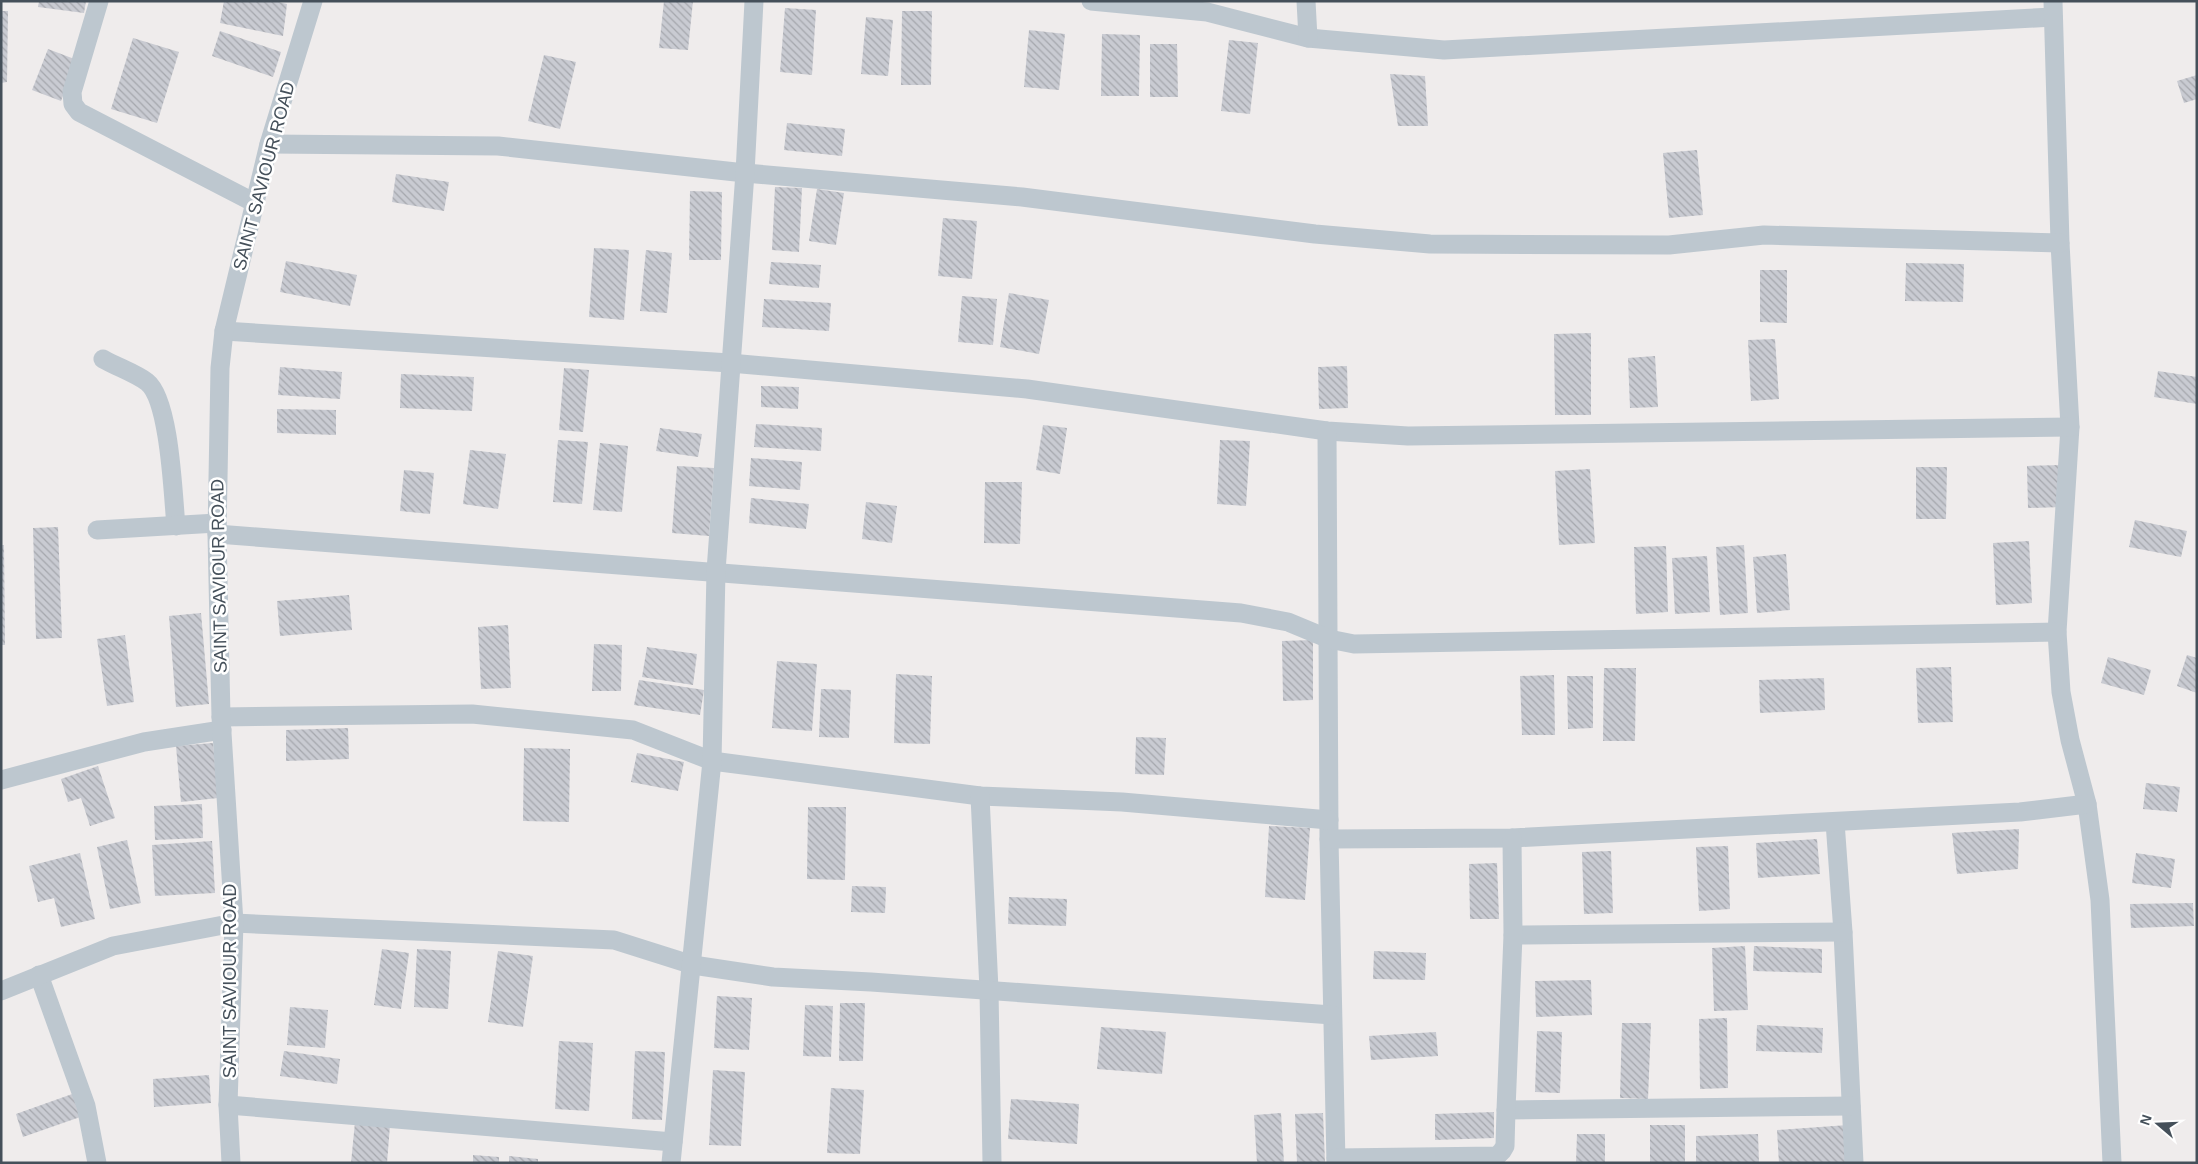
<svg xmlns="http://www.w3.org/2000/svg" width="2198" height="1164" font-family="Arial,sans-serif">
<defs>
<pattern id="building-back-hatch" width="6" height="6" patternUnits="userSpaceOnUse" patternTransform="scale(1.25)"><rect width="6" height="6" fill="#c9cbd2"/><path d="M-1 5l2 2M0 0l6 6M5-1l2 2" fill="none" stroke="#a5a7ad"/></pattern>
</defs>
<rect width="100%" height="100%" fill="#efecec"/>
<g fill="url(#building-back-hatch)">
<polygon points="39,1 86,1 84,13 38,7"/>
<polygon points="224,1 274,1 287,4 283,36 220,23"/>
<polygon points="664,1 693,1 688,50 659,48"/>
<polygon points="785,8 816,10 812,75 780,72"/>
<polygon points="1,11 8,11 7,82 1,83"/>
<polygon points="902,11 932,11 931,85 901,85"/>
<polygon points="866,17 893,20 888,76 861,74"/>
<polygon points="1029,30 1065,34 1059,90 1024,87"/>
<polygon points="220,31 281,52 273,77 212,56"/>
<polygon points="1102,34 1140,35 1139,96 1101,96"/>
<polygon points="133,38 179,52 157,123 111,109"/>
<polygon points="1229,40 1258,43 1250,114 1221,111"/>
<polygon points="1150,44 1177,44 1178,97 1150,97"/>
<polygon points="48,49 77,60 61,101 32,90"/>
<polygon points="544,55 576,62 560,129 528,121"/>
<polygon points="1390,74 1425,76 1428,126 1398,126"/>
<polygon points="2197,75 2197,99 2184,103 2177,81"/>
<polygon points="787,123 845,129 842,156 784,150"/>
<polygon points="1697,150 1703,215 1669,218 1663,153"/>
<polygon points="396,174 449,182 444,211 392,202"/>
<polygon points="775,187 802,188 799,252 772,250"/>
<polygon points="817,189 844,193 836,245 809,241"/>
<polygon points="690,191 722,192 721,260 689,260"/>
<polygon points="943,218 977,221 972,279 938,276"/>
<polygon points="594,248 629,250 624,320 589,317"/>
<polygon points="646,250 672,253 667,313 640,311"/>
<polygon points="286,261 357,275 350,306 280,292"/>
<polygon points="771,262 821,265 819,288 769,284"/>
<polygon points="1906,263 1964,264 1963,302 1905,301"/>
<polygon points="1760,270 1787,270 1787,323 1760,322"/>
<polygon points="1009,293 1049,300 1039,354 1000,347"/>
<polygon points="962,296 997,299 993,345 958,342"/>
<polygon points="764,299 831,303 829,331 762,327"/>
<polygon points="1591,333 1591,415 1555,415 1554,334"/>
<polygon points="1775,339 1779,399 1751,401 1748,340"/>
<polygon points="1655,356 1658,407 1630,408 1628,358"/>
<polygon points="1347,366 1348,408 1319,409 1318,367"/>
<polygon points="280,367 342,372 340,399 278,395"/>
<polygon points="564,368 589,370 583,432 559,430"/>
<polygon points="2158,371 2197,377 2197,404 2154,397"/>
<polygon points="401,374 474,377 472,411 400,408"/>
<polygon points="761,386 799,387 798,409 761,407"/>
<polygon points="277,409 336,410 336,435 277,433"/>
<polygon points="756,424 822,428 821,451 754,447"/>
<polygon points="1043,425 1067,428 1060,474 1036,470"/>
<polygon points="660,428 702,434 698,457 656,451"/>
<polygon points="558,440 588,442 582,504 553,502"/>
<polygon points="1220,440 1250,441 1246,506 1217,504"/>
<polygon points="600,443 628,446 622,512 593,510"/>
<polygon points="470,450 506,454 498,509 463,504"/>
<polygon points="751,458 802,462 800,490 749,486"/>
<polygon points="2061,465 2062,507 2028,508 2027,466"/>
<polygon points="677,466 714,468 709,536 672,533"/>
<polygon points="1916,467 1947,467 1946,519 1916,519"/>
<polygon points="1590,469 1595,543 1559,545 1555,471"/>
<polygon points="404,470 434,473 430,514 400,511"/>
<polygon points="985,482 1022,482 1020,544 984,543"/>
<polygon points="751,498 809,504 806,529 749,523"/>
<polygon points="866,502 897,506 892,543 862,539"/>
<polygon points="2135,520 2187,531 2181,557 2129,547"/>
<polygon points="58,527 62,638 36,639 33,528"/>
<polygon points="2029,541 2032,603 1996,605 1993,543"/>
<polygon points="1,545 4,545 5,645 1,645"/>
<polygon points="1744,545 1748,613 1720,615 1716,547"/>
<polygon points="1666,546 1668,612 1636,614 1634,547"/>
<polygon points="1786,554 1790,610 1757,613 1753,557"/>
<polygon points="1707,556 1710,612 1675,614 1672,558"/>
<polygon points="349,595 352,630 280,636 277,601"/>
<polygon points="201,613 209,704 176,707 169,616"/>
<polygon points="508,625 511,688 481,689 478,627"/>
<polygon points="125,635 134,702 107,706 97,639"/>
<polygon points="1313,640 1313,700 1283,701 1282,641"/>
<polygon points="594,644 622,645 621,691 592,691"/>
<polygon points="647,647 697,654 693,685 642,677"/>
<polygon points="2187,655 2197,658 2197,693 2177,686"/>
<polygon points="2108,657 2151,670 2144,695 2101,683"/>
<polygon points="777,661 817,664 812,731 772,728"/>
<polygon points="1951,667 1953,722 1918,723 1916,668"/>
<polygon points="1604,668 1636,668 1635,741 1603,741"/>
<polygon points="896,674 932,676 930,744 894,743"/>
<polygon points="1554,675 1555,735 1522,735 1520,676"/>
<polygon points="1567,676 1593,676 1593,728 1568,729"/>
<polygon points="1824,678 1825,710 1760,713 1759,680"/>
<polygon points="639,680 704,690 700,715 634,705"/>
<polygon points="821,689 851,690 849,738 819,737"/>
<polygon points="348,728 349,759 286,761 286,730"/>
<polygon points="1136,737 1166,738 1164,775 1135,774"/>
<polygon points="213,743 218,798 181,802 176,746"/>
<polygon points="524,748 570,749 569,822 523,821"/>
<polygon points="637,753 684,762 678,791 631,782"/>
<polygon points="98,766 115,818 90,826 81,798 68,802 61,779"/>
<polygon points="2146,783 2180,787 2177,812 2143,809"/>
<polygon points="202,804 203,838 155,840 154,806"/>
<polygon points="808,807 846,807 845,880 807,879"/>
<polygon points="1269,826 1310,828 1305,900 1265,897"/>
<polygon points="2019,829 2018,869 1957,874 1952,833"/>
<polygon points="1817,839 1820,874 1758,878 1756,843"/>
<polygon points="127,840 141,903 110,909 97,847"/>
<polygon points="212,841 215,893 155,896 152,845"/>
<polygon points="1728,846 1730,909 1699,911 1696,847"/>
<polygon points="1611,851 1613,913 1584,914 1582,852"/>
<polygon points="80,853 95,919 61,927 54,898 38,902 29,866"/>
<polygon points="2136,853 2175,859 2171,888 2132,883"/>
<polygon points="1497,863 1499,919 1470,919 1469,864"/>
<polygon points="852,886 886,887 885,913 851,912"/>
<polygon points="1009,897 1067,899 1066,926 1008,924"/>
<polygon points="2193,903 2194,926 2131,928 2130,904"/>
<polygon points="1745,946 1748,1010 1714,1011 1712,948"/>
<polygon points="1754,946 1822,949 1822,973 1753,971"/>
<polygon points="382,949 409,953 401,1009 374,1005"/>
<polygon points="417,949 451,951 448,1009 414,1007"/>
<polygon points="498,951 533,956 523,1027 488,1022"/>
<polygon points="1374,951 1426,953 1425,980 1373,979"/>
<polygon points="1591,980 1592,1015 1536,1017 1535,981"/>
<polygon points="717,996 752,998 749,1050 714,1048"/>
<polygon points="840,1003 865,1003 863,1061 839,1061"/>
<polygon points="805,1005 833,1006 831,1057 803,1056"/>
<polygon points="290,1007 328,1010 325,1048 287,1045"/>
<polygon points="1727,1018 1728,1088 1700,1089 1699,1019"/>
<polygon points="1622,1023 1651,1023 1648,1099 1620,1098"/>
<polygon points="1757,1025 1823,1028 1822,1053 1756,1051"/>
<polygon points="1101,1027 1166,1032 1162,1074 1097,1069"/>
<polygon points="1537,1031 1562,1032 1560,1093 1535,1092"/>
<polygon points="1436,1032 1438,1056 1371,1060 1369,1036"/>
<polygon points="559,1041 593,1043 589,1111 555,1109"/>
<polygon points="284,1051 340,1059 337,1084 280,1076"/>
<polygon points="635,1051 665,1052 662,1120 632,1119"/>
<polygon points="713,1070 745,1072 741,1146 709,1145"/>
<polygon points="209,1075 211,1103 154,1107 153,1079"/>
<polygon points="831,1088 864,1090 860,1154 827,1153"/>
<polygon points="75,1093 83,1116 23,1137 16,1114"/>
<polygon points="1011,1099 1079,1104 1077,1144 1008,1139"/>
<polygon points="1494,1112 1494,1138 1435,1140 1435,1114"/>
<polygon points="1281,1113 1284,1163 1257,1163 1254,1115"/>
<polygon points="1323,1113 1325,1163 1297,1163 1295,1114"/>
<polygon points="355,1122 390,1125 387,1163 351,1163"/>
<rect x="1650" y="1125" width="35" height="38"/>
<polygon points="1848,1125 1850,1162 1779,1163 1777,1130"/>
<polygon points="1577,1134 1605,1134 1605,1163 1576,1163"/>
<polygon points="1758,1134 1759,1163 1696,1163 1696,1136"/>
<polygon points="473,1155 499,1157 499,1163 473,1163"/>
<polygon points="509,1156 538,1159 538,1163 509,1163"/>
</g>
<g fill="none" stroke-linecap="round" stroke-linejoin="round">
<g stroke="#bdc7cf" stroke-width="19">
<polyline points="99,1 72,92 73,104 79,112 255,203"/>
<polyline points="1091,1 1207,12 1308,38 1444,50 2053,17"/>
<polyline points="1306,1 1308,38"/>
<polyline points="2053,1 2060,243 2070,427 2057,632 2061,692 2070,740 2087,804 2100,900 2112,1163"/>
<polyline points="269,144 498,146 745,173 1022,197 1315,234 1430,244 1669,245 1764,235 2060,243"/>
<polyline points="224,331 730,363 1027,389 1327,431 1408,436 2070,427"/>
<path d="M103,359C117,367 135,373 147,382C170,400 173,496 176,526"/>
<polyline points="1327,431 1329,839 1336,1163"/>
<polyline points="97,530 217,523"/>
<polyline points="217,534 1241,613 1288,622 1329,639 1354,644 2057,632"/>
<polyline points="221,717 472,714 633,730 712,761 980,796 1122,802 1329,820"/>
<polyline points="1,780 144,742 222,730"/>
<polyline points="980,796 989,990 992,1163"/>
<polyline points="1835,822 1843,932 1854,1163"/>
<polyline points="1329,839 1512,838 2020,812 2087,804"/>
<polyline points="1513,935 1843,932"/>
<polyline points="39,975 86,1106 97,1163"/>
<polyline points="1,991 113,946 234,923 614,940 693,965 773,977 871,982 1332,1015"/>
<polyline points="228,1105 673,1142"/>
<polyline points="1506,1110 1851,1106"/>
<polyline points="1336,1158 1497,1156 1502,1151 1505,1146 1506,1110 1513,935 1512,838"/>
<polyline points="231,1163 228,1105 234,923 221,717 217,534 220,368 224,331 269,144 313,1"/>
<polyline points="671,1163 712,761 716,571 745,173 754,1"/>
</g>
</g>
<g text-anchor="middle" stroke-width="5" stroke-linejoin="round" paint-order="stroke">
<g font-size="18" fill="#45505a" stroke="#fff">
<text transform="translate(264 176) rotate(-75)" y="6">SAINT SAVIOUR ROAD</text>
<text transform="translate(219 576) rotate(-91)" y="6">SAINT SAVIOUR ROAD</text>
<text transform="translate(230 981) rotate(-90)" y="6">SAINT SAVIOUR ROAD</text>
</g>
</g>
<rect width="2198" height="1164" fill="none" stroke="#45505a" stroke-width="5"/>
<g transform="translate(2158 1124) rotate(289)" stroke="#ffffff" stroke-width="4" paint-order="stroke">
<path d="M0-4L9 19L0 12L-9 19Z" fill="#45505a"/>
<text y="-8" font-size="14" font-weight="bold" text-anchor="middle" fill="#45505a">N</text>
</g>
</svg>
